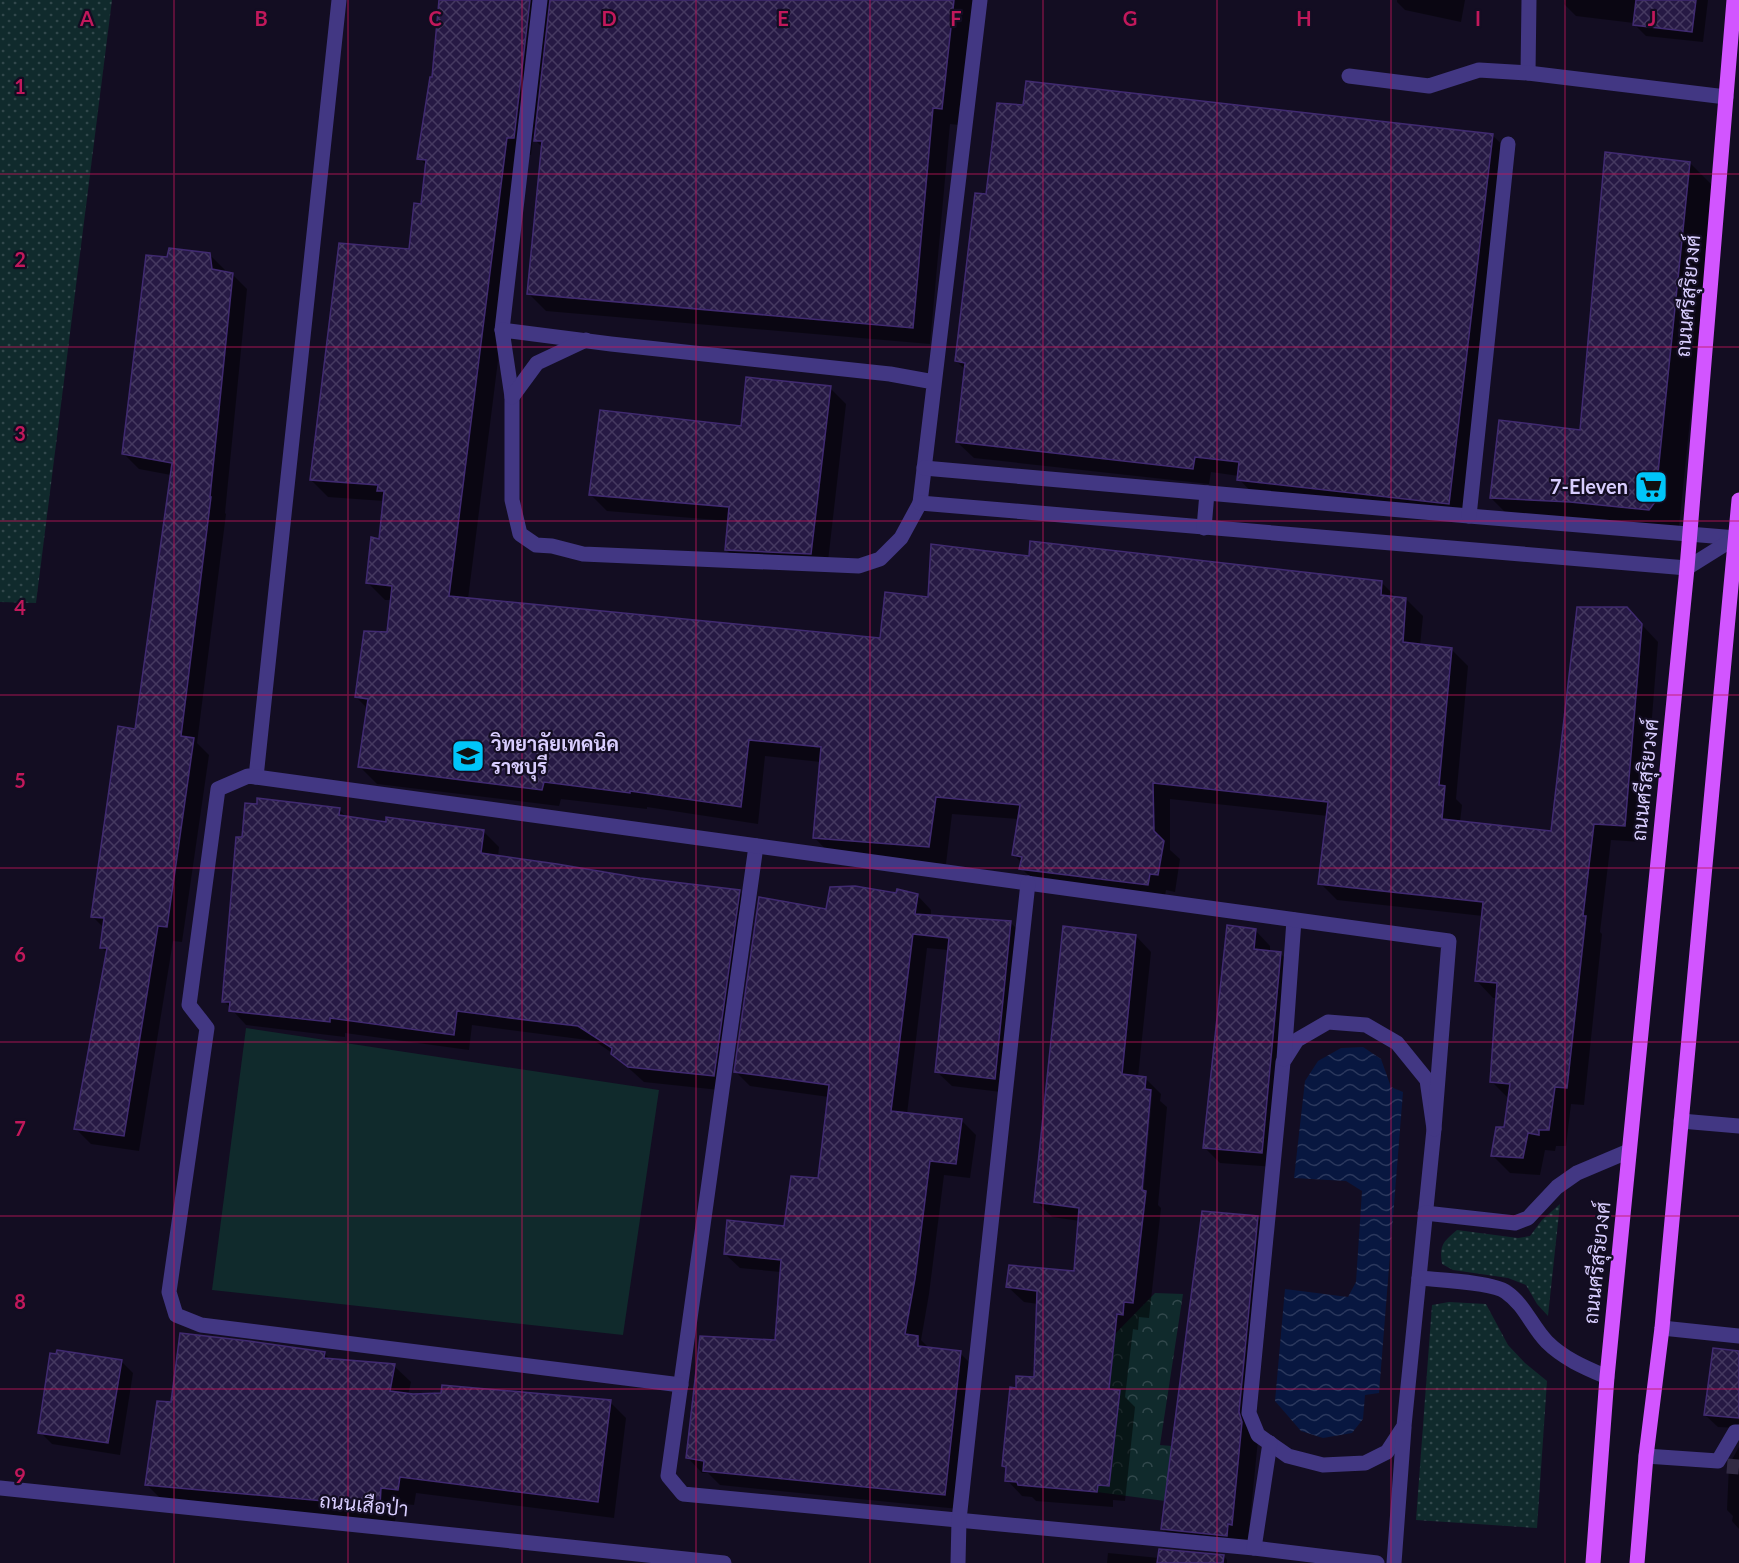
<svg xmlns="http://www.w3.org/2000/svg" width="1739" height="1563" font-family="Lato,Sarabun,sans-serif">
<defs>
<pattern id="green-dots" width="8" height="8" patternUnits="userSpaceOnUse" patternTransform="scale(1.5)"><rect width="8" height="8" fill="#102a2c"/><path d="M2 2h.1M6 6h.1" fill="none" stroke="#32484c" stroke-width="1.8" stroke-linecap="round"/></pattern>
<pattern id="forest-crowns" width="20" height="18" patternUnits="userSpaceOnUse" patternTransform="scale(1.5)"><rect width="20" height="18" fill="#102a2c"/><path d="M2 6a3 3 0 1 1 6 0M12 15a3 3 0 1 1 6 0" fill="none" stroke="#32484c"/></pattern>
<pattern id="water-waves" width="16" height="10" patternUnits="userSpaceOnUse" patternTransform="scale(1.5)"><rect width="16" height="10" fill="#081740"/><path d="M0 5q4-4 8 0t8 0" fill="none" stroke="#2b385d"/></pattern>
<pattern id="building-cross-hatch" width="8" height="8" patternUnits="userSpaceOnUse" patternTransform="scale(1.5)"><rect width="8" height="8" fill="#261944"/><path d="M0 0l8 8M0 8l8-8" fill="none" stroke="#453960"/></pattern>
</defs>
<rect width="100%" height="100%" fill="#130d22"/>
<g fill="url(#green-dots)">
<polygon points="0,0 112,0 36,603 0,602"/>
<path d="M1560,1204L1548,1316L1537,1304L1526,1285L1508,1278L1453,1270L1442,1264C1439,1245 1443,1242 1457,1230L1518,1238L1530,1236L1542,1220Z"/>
<polygon points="1449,1302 1486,1304 1508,1345 1525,1363 1547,1381 1537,1528 1416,1520 1432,1305"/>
</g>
<polygon fill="url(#forest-crowns)" points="1155,1293 1183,1294 1160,1445 1172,1446 1165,1501 1097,1492 1098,1485 1109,1486 1120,1391 1106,1389 1111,1373 1115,1334"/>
<polygon fill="#102a2c" points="246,1028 659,1090 623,1335 212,1290"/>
<polygon fill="url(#water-waves)" points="1363,1047 1381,1059 1391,1087 1403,1092 1379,1393 1365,1395 1363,1419 1352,1433 1323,1438 1301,1431 1275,1401 1285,1289 1348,1297 1356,1282 1362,1191 1346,1181 1294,1178 1305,1081 1318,1061 1341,1048"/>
<g fill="#0007" fill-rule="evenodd">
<polygon points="441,0 973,0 959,125 950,124 930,344 546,311 529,294 543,148 533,138 531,155 524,154 468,599 882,639 929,599 1030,558 1381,582 1397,598 1406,599 1423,616 1420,646 1451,649 1468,666 1456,799 1462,805 1460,822 1553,833 1626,609 1643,626 1658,642 1642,842 1611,840 1600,932 1602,934 1584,1105 1571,1104 1566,1146 1556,1146 1555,1151 1545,1150 1540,1175 1510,1173 1493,1156 1505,1129 1508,1098 1491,1081 1497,998 1493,998 1476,980 1483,916 1337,900 1320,883 1328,816 1170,799 1170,850 1180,859 1175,892 1166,890 1164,902 1038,885 1021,868 1022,863 1014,855 1019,819 952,814 946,864 831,855 814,837 821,762 765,756 758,824 647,807 647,809 561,799 559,806 377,784 360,767 368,709 356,697 388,634 392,600 385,600 368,583 380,540 384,501 328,497 311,480 410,251 422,205 427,166 419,158 434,79"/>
<polygon points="1397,0 1465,0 1461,22 1405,10 1397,2"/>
<polygon points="1565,0 1708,0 1703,42 1646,36 1634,24 1634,23 1576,16 1564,4"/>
<polygon points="1492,135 1509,151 1465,519 1255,496 1239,479 1239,476 1211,472 1209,484 974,458 957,442 966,370 956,361 987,196"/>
<polygon points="1690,163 1714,187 1679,527 1515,522 1491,498 1582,432"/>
<polygon points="209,254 225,270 225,273 232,274 247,289 225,513 226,514 197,743 209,755 182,942 173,941 139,1151 91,1144 76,1129 107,953 101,947 104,928 92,916 136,730 171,475 139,469 124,454 168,259"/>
<polygon points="830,388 846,404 827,570 742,566 726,550 729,521 607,511 591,495"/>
<polygon points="339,809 347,818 387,824 484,832 499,847 498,857 639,879 739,891 755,906 729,1091 644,1082 612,1053 595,1041 472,1025 469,1050 345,1033 345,1037 246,1025 224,1001"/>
<polygon points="897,895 917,895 931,910 931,917 1010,922 1025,937 1009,1093 952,1086 937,1072 949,950 927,948 907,1114 961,1120 976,1135 970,1178 944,1175 929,1294 921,1340 930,1349 960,1353 975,1368 959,1509 720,1485 708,1473 702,1473 688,1458 777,1342 781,1272 740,1268 725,1254 785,1227 819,1180 829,1097 750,1086 736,1072 827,911"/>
<polygon points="1255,930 1270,946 1270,952 1281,954 1296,969 1276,1167 1220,1163 1205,1148"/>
<path d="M1136,936L1151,952L1138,1077L1145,1078L1161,1094L1160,1101L1167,1107L1158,1205L1161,1208L1149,1318L1139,1317L1138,1330L1133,1329L1125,1397L1135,1407L1125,1501L1113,1500V1507L1036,1501L1032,1497L1022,1496L1007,1480V1469L1003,1466L1017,1389L1035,1378L1038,1304L1024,1302L1008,1287L1075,1273L1080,1221L1052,1217L1036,1201ZM1150,1092L1152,1095L1143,1198H1140Z"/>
<polygon points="1258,1218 1274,1234 1255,1429 1258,1440 1248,1540 1179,1545 1163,1529"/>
<polygon points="1739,1352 1739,1428 1718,1427 1705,1415"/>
<polygon points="324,1353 331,1360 394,1366 411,1382 408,1395 610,1402 626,1418 614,1518 416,1493 414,1505 397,1503 395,1522 163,1501 147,1485 172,1404"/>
<polygon points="121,1361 133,1373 120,1455 52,1444 40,1432"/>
<polygon points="1739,1447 1739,1529 1732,1521 1733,1516 1727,1510 1729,1465"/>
<polygon points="1108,1553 1159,1558 1224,1556 1227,1560 1227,1563 1107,1563"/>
</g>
<g fill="url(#building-cross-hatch)" stroke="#402a70" stroke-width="1.5">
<polygon points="439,0 530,0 514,138 507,138 449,596 880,638 885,592 928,597 931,544 1029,556 1030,541 1382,581 1381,595 1406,598 1403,642 1452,648 1439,785 1445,786 1442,819 1551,831 1577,607 1627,607 1642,624 1625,826 1594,824 1583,916 1586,916 1567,1088 1555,1087 1549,1130 1539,1130 1539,1135 1528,1133 1523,1158 1491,1156 1496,1127 1504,1127 1510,1084 1490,1082 1497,983 1475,981 1483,902 1318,884 1328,802 1153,783 1154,831 1164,841 1158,875 1150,874 1148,885 1019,869 1022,857 1012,855 1020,805 936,797 929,847 813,838 821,747 749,740 741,807 630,791 630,793 544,782 542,790 358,767 368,699 355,697 364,631 387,632 392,586 366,583 371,537 379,539 384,491 377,491 378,485 310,480 339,243 409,249 414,203 421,204 426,160 417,159 430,77 432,77"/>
<polygon points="550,0 954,0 942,109 933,108 913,328 527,294 542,141 534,141"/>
<polygon points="1636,0 1696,0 1692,32 1633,25"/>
<polygon points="1026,81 1493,134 1449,504 1237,480 1239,462 1195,457 1193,469 956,442 965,363 955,361 975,193 986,194 997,103 1023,105"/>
<polygon points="1605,152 1690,162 1655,502 1649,510 1570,502 1490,498 1499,420 1580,430"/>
<polygon points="169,248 210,253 212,269 233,273 210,497 211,497 181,736 194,738 167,927 158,926 124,1136 74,1129 107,948 100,948 104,918 91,917 118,726 135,729 172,463 122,454 146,255 167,257"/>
<polygon points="746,377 831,386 811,554 725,550 729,507 589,495 600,410 741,426"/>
<polygon points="257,798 340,808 339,815 386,822 386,817 484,830 481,853 557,864 640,878 740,890 714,1076 628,1067 611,1054 612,1048 578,1026 534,1021 457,1011 454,1035 330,1018 330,1022 229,1011 230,1002 222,1002 236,837 242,837 245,803 257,804"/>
<polygon points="855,886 896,893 897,889 918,894 915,914 1011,921 995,1079 935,1072 949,938 913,934 891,1111 962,1119 956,1164 930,1161 915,1279 905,1334 918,1336 918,1346 961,1351 945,1495 703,1471 704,1461 686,1458 700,1336 775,1340 781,1260 724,1254 727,1220 784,1226 791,1176 818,1178 829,1085 734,1072 759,897 826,909 830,887"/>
<polygon points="1227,925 1256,929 1254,949 1281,952 1262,1153 1203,1148"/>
<polygon points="1063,926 1136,935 1122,1074 1146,1077 1145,1089 1151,1090 1142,1190 1146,1191 1133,1303 1124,1302 1123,1315 1117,1314 1109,1389 1120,1390 1109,1486 1098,1485 1097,1492 1018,1485 1017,1482 1005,1481 1006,1467 1002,1466 1010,1387 1016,1388 1016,1376 1034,1377 1037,1291 1006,1287 1009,1265 1074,1271 1079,1208 1034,1202"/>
<polygon points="1202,1211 1258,1216 1239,1412 1242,1422 1232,1525 1228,1524 1227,1536 1161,1529"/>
<polygon points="180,1333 249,1341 325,1352 324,1358 395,1364 390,1391 413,1394 441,1393 442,1385 611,1400 598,1502 400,1477 398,1490 381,1488 380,1506 145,1485 157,1401 171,1402"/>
<polygon points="1713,1348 1739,1351 1739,1418 1704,1415"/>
<polygon points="57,1350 122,1360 108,1443 38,1433 50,1353 56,1354"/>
<polygon points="1159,1549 1224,1555 1223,1563 1157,1563"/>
</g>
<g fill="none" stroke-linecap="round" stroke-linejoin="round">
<polyline stroke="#312a43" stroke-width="15" stroke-dasharray="15 8" stroke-linecap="butt" points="1727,1466 1739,1467"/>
<g stroke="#423783" stroke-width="15">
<polyline points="1528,73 1529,0"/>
<polyline points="1349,76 1429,86 1479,70 1528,73 1726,97"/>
<polyline points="502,330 540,0"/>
<polyline points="934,382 890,374 611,344 502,330 512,397 512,500 520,534 536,545 552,546 583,554 859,566 880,559 901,538 920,503 980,0"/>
<polyline points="512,397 537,363 586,340"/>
<polyline points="924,468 1469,516 1737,538"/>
<polyline points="920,503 1687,568 1735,538"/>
<polyline points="1469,516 1508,144"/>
<polyline points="1204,528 1207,493"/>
<polyline points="256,777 339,0"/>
<polyline points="756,846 668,1476 683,1494 1254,1548 1377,1563"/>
<polygon points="1328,1022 1366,1025 1397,1043 1427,1080 1434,1129 1404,1426 1387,1452 1365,1463 1323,1465 1288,1456 1258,1435 1249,1413 1283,1062 1297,1040"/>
<polyline points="1284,1059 1294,920"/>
<polyline points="1681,1121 1739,1126"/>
<polyline points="1425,1213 1515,1223 1528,1218 1557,1187 1577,1173 1629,1151"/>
<path d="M1419,1278C1438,1280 1493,1282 1506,1292C1525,1305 1532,1327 1547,1342C1564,1359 1586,1368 1607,1377"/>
<polyline points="1662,1328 1739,1336"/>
<polyline points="681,1385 201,1325 176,1315 169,1292 207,1028 189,1005 218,789 248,776 256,777 1449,941 1434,1129"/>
<polyline points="1646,1456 1718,1461 1735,1432 1739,1432"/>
<polyline points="0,1488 724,1563"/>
<polyline points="1254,1548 1270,1443"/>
<polyline points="958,1563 959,1520 1028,883"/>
<polyline points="1394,1563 1404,1428"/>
</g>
<g stroke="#d255ff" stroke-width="15">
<polyline points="1593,1563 1607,1377 1687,568 1734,0"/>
<polyline points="1637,1563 1646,1456 1662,1328 1739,500"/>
</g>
</g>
<path fill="none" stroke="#c2185b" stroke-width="1.5" stroke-opacity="0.55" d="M174,0V1563M348,0V1563M522,0V1563M696,0V1563M870,0V1563M1043,0V1563M1217,0V1563M1391,0V1563M1565,0V1563M0,174H1739M0,347H1739M0,521H1739M0,695H1739M0,868H1739M0,1042H1739M0,1216H1739M0,1389H1739"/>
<defs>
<g id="supermarket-square" transform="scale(1.725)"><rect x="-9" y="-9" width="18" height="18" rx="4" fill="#00c5f9" stroke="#130d22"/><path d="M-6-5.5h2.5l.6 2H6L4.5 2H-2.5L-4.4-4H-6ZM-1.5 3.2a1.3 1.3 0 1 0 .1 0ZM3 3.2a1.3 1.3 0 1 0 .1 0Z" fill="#111"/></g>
<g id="university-square" transform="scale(1.725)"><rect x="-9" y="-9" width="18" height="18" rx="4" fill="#00c5f9" stroke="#130d22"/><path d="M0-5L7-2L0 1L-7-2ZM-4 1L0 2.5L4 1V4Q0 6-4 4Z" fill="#111"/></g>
</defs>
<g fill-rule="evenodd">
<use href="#supermarket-square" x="1651" y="487"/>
<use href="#university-square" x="468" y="756"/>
</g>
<g text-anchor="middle" stroke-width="4.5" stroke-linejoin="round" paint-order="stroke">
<g font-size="20" fill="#d9ceff" stroke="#130d22">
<text transform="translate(1688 296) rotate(-85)" y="7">ถนนศรีสุริยวงศ์</text>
<text transform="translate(1645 780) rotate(-84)" y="7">ถนนศรีสุริยวงศ์</text>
<text transform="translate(1597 1263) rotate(-84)" y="7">ถนนศรีสุริยวงศ์</text>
<text transform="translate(364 1505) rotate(6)" y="7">ถนนเสือป่า</text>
</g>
<g font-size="20" font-weight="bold" fill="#d9ceff" stroke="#130d22" text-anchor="end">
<text x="1628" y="494">7-Eleven</text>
<text x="491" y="751" text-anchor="start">วิทยาลัยเทคนิค<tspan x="491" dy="23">ราชบุรี</tspan></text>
</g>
</g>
<g font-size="20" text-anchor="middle" font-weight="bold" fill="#c2185b" stroke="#130d22" stroke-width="4.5" stroke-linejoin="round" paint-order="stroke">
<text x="87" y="26">A</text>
<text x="261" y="26">B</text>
<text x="435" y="26">C</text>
<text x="609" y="26">D</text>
<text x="783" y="26">E</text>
<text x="956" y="26">F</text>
<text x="1130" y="26">G</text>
<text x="1304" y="26">H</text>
<text x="1478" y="26">I</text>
<text x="1652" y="26">J</text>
<text x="20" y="94">1</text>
<text x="20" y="267">2</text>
<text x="20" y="441">3</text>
<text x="20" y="615">4</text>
<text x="20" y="788">5</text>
<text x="20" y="962">6</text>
<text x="20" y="1136">7</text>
<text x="20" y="1309">8</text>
<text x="20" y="1483">9</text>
</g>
</svg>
